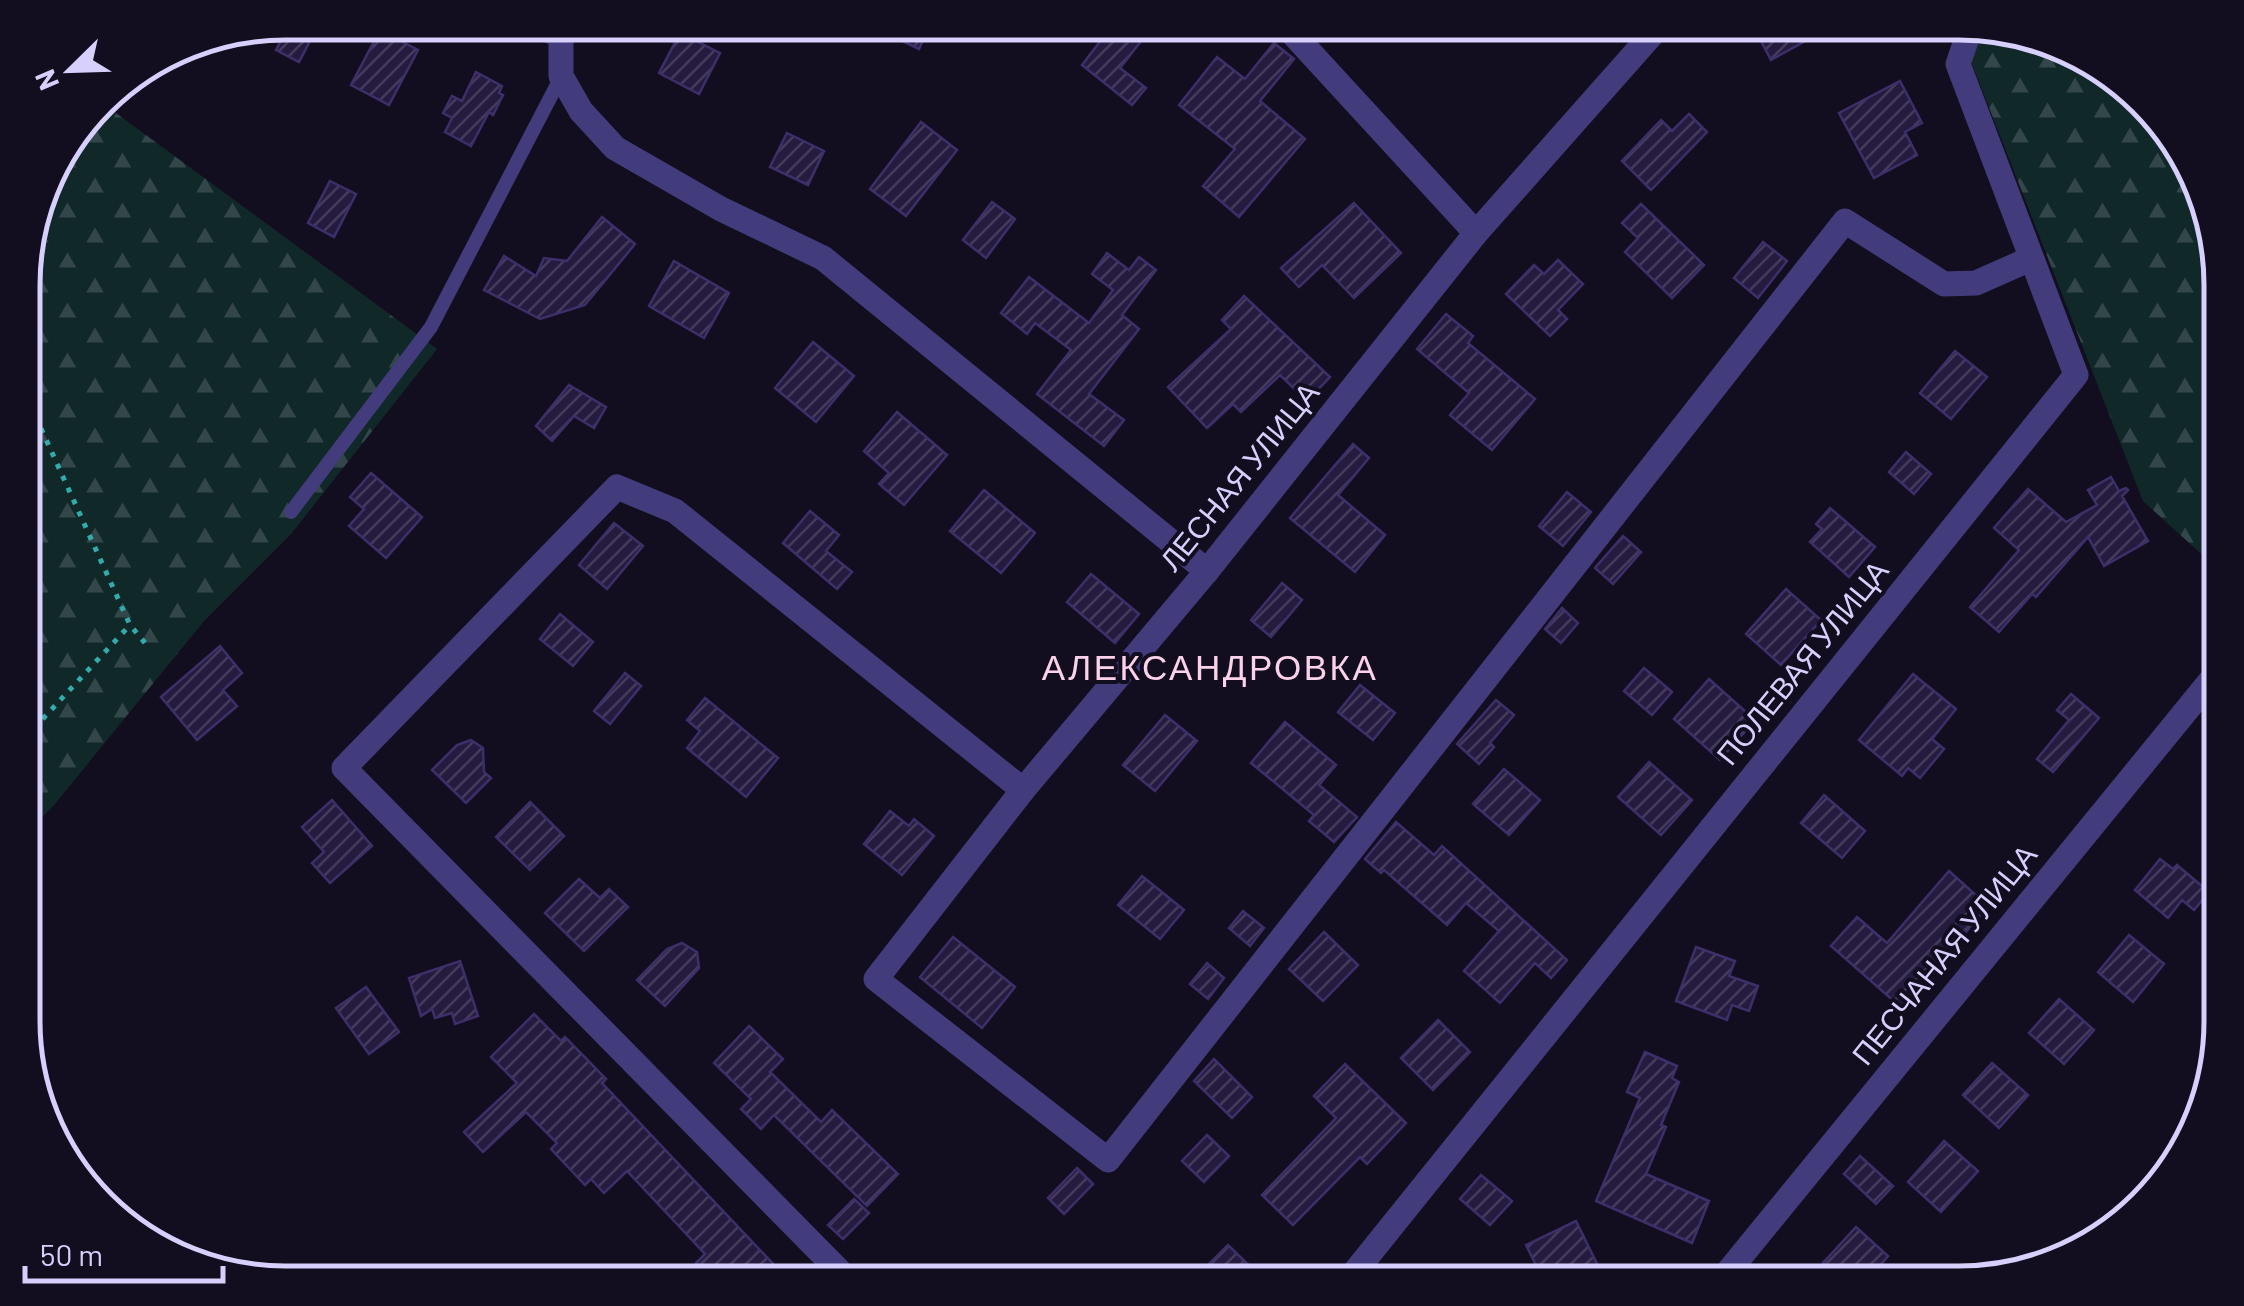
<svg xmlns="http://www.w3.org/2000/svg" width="2244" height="1306" font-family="Barlow,sans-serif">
<defs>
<pattern id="forest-firs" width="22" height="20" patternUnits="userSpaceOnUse" patternTransform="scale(2.5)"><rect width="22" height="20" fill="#112829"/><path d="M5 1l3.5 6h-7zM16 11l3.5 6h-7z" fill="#334649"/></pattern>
<pattern id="building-hatch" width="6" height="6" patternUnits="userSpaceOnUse" patternTransform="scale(2.5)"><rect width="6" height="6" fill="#251b3f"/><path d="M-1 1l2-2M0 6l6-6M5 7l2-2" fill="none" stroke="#443b5c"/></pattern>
</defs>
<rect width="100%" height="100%" fill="#120e1f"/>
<g fill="url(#forest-firs)">
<polygon points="1956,23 2091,58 2186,153 2221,267 2221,572 2143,501"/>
<polygon points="101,102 437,349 291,534 204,621 54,805 25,835 25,251 50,169"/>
</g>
<g fill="url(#building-hatch)" stroke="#3e2e6a" stroke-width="2.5">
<polygon points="291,22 320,22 299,62 276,50"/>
<polygon points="863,22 931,22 919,49"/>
<polygon points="1115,22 1156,22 1120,68 1146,88 1132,105 1082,65"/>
<polygon points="1751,22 1840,22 1771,60"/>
<polygon points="380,30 418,50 389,105 351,85"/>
<polygon points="680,33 720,53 699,94 659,73"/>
<polygon points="1274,43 1294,59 1260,101 1305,139 1239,217 1203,186 1235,149 1179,105 1217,57 1245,79"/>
<polygon points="476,72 502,86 499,93 503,95 493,115 489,112 471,146 445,132 452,118 443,113 452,96 462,101"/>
<polygon points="1900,81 1922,123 1905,132 1917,155 1874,178 1839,113"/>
<polygon points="1689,114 1707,132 1651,190 1622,161 1661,120 1672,131"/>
<polygon points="921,122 957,150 906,216 870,189"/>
<polygon points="787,133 824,151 808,185 770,167"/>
<polygon points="330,181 356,194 334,237 308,223"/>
<polygon points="992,202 1015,219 986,258 963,240"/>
<polygon points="1354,203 1401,253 1354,298 1322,265 1299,287 1281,268"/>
<polygon points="1641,204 1704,265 1672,298 1625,252 1638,238 1622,223"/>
<polygon points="602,217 635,244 585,305 540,319 484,290 504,256 536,276 544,258 567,261"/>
<polygon points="1763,242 1787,261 1758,298 1734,278"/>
<polygon points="1107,253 1129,270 1139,257 1156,270 1122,315 1139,329 1089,394 1124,420 1104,446 1037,394 1071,350 1035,323 1027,334 1001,313 1029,277 1089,323 1113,290 1092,274"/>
<polygon points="1558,260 1583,284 1558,310 1567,319 1550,336 1506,294 1534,265 1544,274"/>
<polygon points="674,261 729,293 704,338 649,306"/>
<polygon points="1244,296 1330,377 1307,401 1280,375 1241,412 1233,404 1207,428 1168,387 1231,329 1222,320"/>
<polygon points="1446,314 1473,336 1468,343 1535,399 1492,450 1450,415 1469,393 1417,349"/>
<polygon points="813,342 854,376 816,422 775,388"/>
<polygon points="1955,351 1987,377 1951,419 1920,393"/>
<polygon points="569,385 606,407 594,428 574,416 552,441 536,426"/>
<polygon points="897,412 947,455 904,505 879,484 889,473 864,451"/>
<polygon points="1353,444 1369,458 1338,495 1385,535 1355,572 1290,518"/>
<polygon points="1906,452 1931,474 1914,494 1889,472"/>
<polygon points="371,473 422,517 386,558 349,526 364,509 350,497"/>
<polygon points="2111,477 2119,491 2126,488 2128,490 2122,496 2148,541 2104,566 2088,537 2036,597 2032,594 1999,632 1970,607 2019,550 1994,528 2028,489 2066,522 2097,505 2088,490"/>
<polygon points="984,490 1035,533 1001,573 950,531"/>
<polygon points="1567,492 1591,512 1563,546 1539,526"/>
<polygon points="1830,508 1875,547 1849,577 1810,542 1822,529 1816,524"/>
<polygon points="810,511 839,535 826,551 852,572 837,589 783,543"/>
<polygon points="614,523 643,546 607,589 579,565"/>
<polygon points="1623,536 1641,552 1613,584 1595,568"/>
<polygon points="1091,574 1139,614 1115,643 1067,602"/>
<polygon points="1282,583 1302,600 1271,637 1251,620"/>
<polygon points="1786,589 1821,620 1781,665 1746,634"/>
<polygon points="1562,608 1578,623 1561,643 1545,629"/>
<polygon points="560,614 593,642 573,666 540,639"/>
<polygon points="220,646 242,673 223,690 237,706 197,740 161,697"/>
<polygon points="1644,668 1672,692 1652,715 1624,691"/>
<polygon points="625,673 641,686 610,724 594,711"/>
<polygon points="1913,674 1956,709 1932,739 1944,749 1920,778 1908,768 1902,776 1859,740"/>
<polygon points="1709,679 1755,720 1720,760 1674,719"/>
<polygon points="1360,685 1395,713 1373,740 1338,712"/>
<polygon points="2071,694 2099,718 2053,772 2037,759 2069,720 2057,710"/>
<polygon points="705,698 778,758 746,797 687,748 700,731 687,720"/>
<polygon points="1496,700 1514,715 1490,743 1494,747 1479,764 1457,744"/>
<polygon points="1165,715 1197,741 1155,791 1123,765"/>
<polygon points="1285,722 1336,765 1319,785 1357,817 1334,842 1309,821 1314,815 1251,763"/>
<polygon points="471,740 483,748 484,772 491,778 466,803 432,770 457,745"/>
<polygon points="1649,762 1692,800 1661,835 1618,797"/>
<polygon points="1504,769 1540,800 1509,835 1473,804"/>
<polygon points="1824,795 1865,831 1842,858 1801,823"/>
<polygon points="332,800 372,846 330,883 312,863 324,852 302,827"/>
<polygon points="530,802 564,836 530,870 496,837"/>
<polygon points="890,811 909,826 914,819 934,836 902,875 864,844"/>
<polygon points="1396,822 1434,855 1442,846 1567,960 1551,978 1535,963 1500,1003 1464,971 1499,931 1466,903 1447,925 1384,870 1381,873 1365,859"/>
<polygon points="2160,859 2173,869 2177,865 2209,892 2194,910 2182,900 2168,918 2135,890"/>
<polygon points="1949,871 1988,906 1927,978 1931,981 1905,1011 1831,946 1857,917 1887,943"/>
<polygon points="1142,876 1184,910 1160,939 1118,905"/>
<polygon points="579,879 600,898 609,889 628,907 584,951 545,913"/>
<polygon points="1243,911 1264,928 1250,946 1229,928"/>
<polygon points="1324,932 1358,965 1323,1001 1289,969"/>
<polygon points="2129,935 2164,964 2133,1002 2098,972"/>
<polygon points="953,937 1015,987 982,1028 920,977"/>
<polygon points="682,943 697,952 699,968 665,1006 637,980 667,949"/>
<polygon points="1696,947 1735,961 1729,976 1758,986 1749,1011 1732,1005 1727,1020 1676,1001"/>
<polygon points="460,961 478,1016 455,1024 452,1013 435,1018 432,1009 421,1016 409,978"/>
<polygon points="1207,963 1224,978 1208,999 1190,984"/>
<polygon points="366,987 399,1032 369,1054 336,1008"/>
<polygon points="2059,999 2094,1030 2064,1064 2029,1033"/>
<polygon points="534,1014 561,1041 565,1037 606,1079 602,1083 778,1269 763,1283 716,1283 696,1263 705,1254 627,1171 604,1193 591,1179 585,1185 551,1149 557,1143 526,1112 483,1152 464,1132 517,1083 491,1057"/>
<polygon points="1438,1020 1470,1052 1433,1090 1401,1058"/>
<polygon points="749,1026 783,1059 770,1072 821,1122 832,1110 898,1174 867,1206 774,1115 761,1129 741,1109 751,1099 714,1063"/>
<polygon points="1645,1052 1677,1066 1672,1078 1679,1082 1661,1125 1666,1127 1646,1174 1709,1201 1692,1243 1596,1201 1640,1098 1627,1092"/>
<polygon points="1214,1059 1252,1097 1232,1118 1194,1081"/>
<polygon points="1992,1063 2028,1095 1999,1128 1963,1095"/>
<polygon points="1345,1064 1406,1123 1367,1164 1360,1157 1293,1225 1262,1195 1336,1118 1314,1096"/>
<polygon points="1207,1135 1229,1156 1204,1182 1182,1161"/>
<polygon points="1944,1141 1978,1171 1941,1212 1908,1182"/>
<polygon points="1860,1156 1893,1186 1876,1204 1844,1174"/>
<polygon points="1077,1168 1093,1184 1064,1214 1048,1198"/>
<polygon points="1481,1175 1512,1201 1490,1225 1460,1199"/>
<polygon points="854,1199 869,1213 843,1239 828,1225"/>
<polygon points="1576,1221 1600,1270 1586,1277 1590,1283 1545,1283 1526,1245"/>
<polygon points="1856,1227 1888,1256 1865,1283 1846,1283 1823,1263"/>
<polygon points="1228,1245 1267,1283 1190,1283"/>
</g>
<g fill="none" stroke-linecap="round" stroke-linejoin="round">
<g stroke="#34aaab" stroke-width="5" stroke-dasharray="5 8" stroke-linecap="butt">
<polyline points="25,393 130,625 150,649"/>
<polyline points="25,738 130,625"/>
</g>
<g stroke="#423b7c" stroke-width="14">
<polyline points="512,23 561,41"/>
<polyline points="291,512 431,327 561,77"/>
</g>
<g stroke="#423b7c" stroke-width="25">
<polyline points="568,23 561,41 561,76 581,111 615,148 721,209 823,258 1207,571"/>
<polyline points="1283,23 1476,233"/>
<polyline points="1662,23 1476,233 1207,571 1023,790 876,979 1108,1160 1845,221 1944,284 1976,283 2030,259"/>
<polyline points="851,1283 344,768 617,487 675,511 1023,790"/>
<polyline points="1346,1283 2076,375 1958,64 1971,26"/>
<polyline points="1719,1283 2221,668"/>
</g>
</g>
<g text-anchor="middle" stroke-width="8" stroke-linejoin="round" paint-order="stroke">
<g font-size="30" fill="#d7cffc" stroke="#120e1f">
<text transform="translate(1240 477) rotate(-51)" y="10">ЛЕСНАЯ УЛИЦА</text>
<text transform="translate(1803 663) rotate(-51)" y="10">ПОЛЕВАЯ УЛИЦА</text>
<text transform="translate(1945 955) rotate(-51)" y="10">ПЕСЧАНАЯ УЛИЦА</text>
</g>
<g font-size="35" letter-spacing="2.5" fill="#fcd1ea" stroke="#120e1f">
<text x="1210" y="680">АЛЕКСАНДРОВКА</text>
</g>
</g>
<path d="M0 0H2244V1306H0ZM285 40H1959A245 245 0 0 1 2204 285V1021A245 245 0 0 1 1959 1266H285A245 245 0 0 1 40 1021V285A245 245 0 0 1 285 40Z" fill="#120e1f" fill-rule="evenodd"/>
<path fill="none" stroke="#d7cffc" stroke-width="5" d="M285 40H1959A245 245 0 0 1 2204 285V1021A245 245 0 0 1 1959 1266H285A245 245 0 0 1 40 1021V285A245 245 0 0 1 285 40Z"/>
<g transform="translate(70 70) rotate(247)" stroke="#120e1f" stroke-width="8" paint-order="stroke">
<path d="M0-8L18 38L0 25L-18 38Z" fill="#d7cffc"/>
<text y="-15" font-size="28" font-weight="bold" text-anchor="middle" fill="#d7cffc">N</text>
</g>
<path d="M25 1266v15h198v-15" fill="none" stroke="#d7cffc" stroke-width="5"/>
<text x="40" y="1266" font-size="30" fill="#d7cffc" stroke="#120e1f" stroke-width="8" paint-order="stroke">50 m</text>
</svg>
